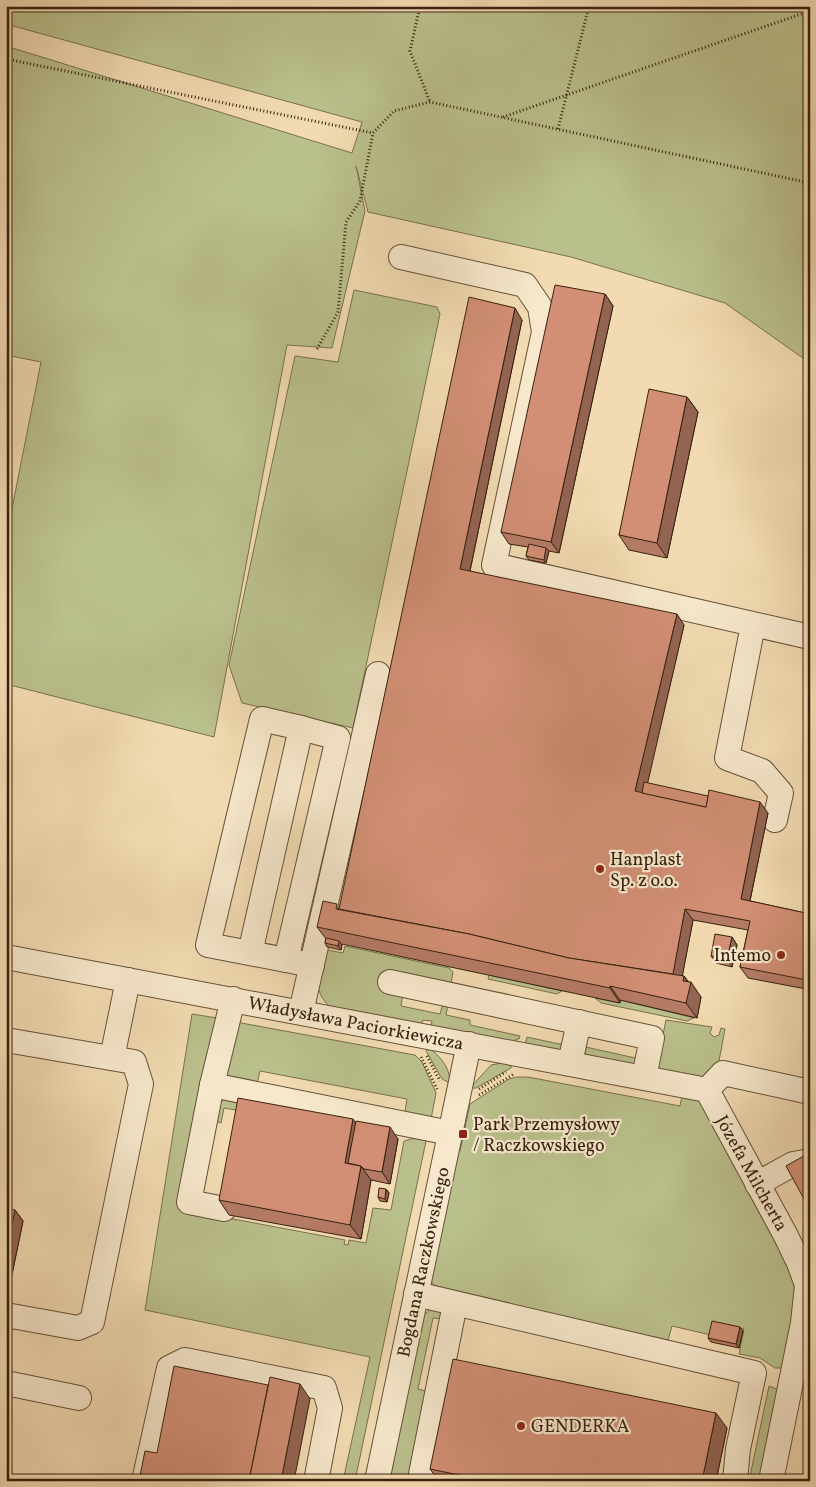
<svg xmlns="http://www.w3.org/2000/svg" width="816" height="1487" font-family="Vollkorn,serif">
<rect width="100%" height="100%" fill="#f2dbb2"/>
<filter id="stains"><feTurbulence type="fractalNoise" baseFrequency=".004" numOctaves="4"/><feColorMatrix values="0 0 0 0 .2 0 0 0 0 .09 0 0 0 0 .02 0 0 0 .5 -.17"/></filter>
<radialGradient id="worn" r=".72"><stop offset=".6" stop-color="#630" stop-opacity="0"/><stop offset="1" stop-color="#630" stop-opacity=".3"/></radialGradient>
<g fill="#bac08c" stroke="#79704e">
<polygon points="6,6 810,6 810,363 725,303 571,257 368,212 356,166 365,211 332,348 287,345 214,737 6,684 6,539 41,362 6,355 6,46 352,153 362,122 6,24"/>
<polygon points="354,290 437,307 440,314 353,728 242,703 229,665 295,356 338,362"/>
<path d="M345,946L449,968L453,972L451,985L403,993L401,1006L440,1014L443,1003L448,1004L446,1015L470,1020V1025L520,1036L519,1039H516L515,1043L431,1027L432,1021L423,1020L421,1025L330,1007C311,990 319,971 322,949L343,953Z"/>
<polygon points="489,975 562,991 557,994 488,979"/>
<polygon points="595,998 619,1003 620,1000 694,1018 687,1021 601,1003"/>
<polygon points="192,1014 217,1018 180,1209 345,1240 344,1244 348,1245 349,1240 366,1243 373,1208 391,1210 404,1141 415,1138 426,1141 355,1481 343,1481 370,1357 145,1310"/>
<polygon points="666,1020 712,1027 710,1033 714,1037 719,1035 721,1028 725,1029 719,1061 703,1077 656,1069"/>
<polygon points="236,1022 415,1055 422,1062 436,1093 431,1119 405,1112 407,1099 260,1071 257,1084 232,1079 227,1074"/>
<polygon points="527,1037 559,1044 568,1044 559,1051 525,1045"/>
<polygon points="581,1046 640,1059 638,1065 587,1056"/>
<path d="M428,1047C440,1056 450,1067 450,1083L442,1079L426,1051Z"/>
<polygon points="512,1061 511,1068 476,1088 470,1088 491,1065"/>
<polygon points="517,1077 528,1077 680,1106 682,1096 696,1099 704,1106 799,1285 784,1368 775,1368 760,1358 739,1354 744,1329 713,1323 711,1335 672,1326 668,1340 486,1301 434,1285 431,1281 455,1151 460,1151 470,1104 509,1079"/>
<polygon points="233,1097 247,1112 224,1108 221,1123 216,1121 217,1106 224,1099"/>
<polygon points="431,1309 441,1311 443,1319 433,1318 418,1389 430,1392 415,1481 387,1481 422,1316"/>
<polygon points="769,1386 779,1390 764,1481 749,1481"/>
</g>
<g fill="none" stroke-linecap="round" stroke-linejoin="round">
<g stroke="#665038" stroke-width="26">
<g id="minor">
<polyline points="401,257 525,285 540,307 544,332 494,565 810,637"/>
<polyline points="753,625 727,758 762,771 781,793 775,820"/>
<polyline points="250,953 301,728 262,719 208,945 312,965"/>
<polyline points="6,957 707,1090"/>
<polyline points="286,960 338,738 301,728"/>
<polyline points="390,982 652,1038 644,1077"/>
<polyline points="301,1012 378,674"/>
<polyline points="6,1040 134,1062 141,1084 92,1322 78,1328 6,1315"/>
<polyline points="112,1058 128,980"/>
<polyline points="570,1063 579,1022"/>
<polyline points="212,1085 450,1133"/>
<polyline points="707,1090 786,1236 799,1263 807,1285 803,1323 771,1481"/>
<polyline points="707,1090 723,1073 810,1092"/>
<polyline points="757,1184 793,1164 810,1161"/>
<polyline points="224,1209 189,1202 212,1085 233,999"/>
<polyline points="416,1294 754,1373 738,1449 735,1481"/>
<polyline points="6,1383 79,1398"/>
<polyline points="144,1481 169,1368 185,1360 324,1388 330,1408 316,1481"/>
<polyline points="377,1481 469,1044"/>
<polyline points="424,1481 421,1474 455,1304"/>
</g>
</g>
<g stroke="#382110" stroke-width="3" stroke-dasharray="1 2.5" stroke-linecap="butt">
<polyline points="420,6 410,51 430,102"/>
<polyline points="6,59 373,133"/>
<polyline points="503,117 810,11"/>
<polyline points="558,129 589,6"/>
<polyline points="317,349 338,312 346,222 360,201 373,133 394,111 430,102 810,183"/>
<polyline points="427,1056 440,1081"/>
<polyline points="421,1057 438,1091"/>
<polyline points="479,1089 506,1072"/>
<polyline points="479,1095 514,1074"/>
</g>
<use href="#minor" stroke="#f7e8cd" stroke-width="24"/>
</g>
<g fill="#b57b65" stroke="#382110">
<polygon points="605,294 613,306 559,553 549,551 546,563 529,560 526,556 528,547 509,544 501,532"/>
<polygon points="522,320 470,571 684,625 647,783 768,813 750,901 810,914 810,997 806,992 806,989 748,978 740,967 748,930 693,920 682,976 684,976 701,997 697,1018 620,1000 620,1003 342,944 341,950 327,947 325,943 326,939 317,927 339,908"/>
<polygon points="687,397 698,412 667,558 629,550 619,535"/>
<polygon points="732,937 737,945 732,967 716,963 711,956"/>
<polygon points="356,1122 398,1139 390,1184 371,1180 361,1239 229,1215 219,1200"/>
<polygon points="386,1189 389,1193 387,1202 380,1201 378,1197"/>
<polygon points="6,1208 15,1210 23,1221 10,1284 6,1283"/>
<polygon points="743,1331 739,1348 711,1342 708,1338"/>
<polygon points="727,1428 716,1481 439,1481 430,1469"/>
</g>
<g fill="#936452" stroke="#382110">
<polygon points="605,294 613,306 559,553 551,542"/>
<polygon points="515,308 522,320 468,580 460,569"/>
<polygon points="687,397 698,412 667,558 657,543"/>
<polygon points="546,548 549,551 546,563 544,560"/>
<polygon points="677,614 684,625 644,799 635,791"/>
<polygon points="760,802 768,813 748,910 741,899"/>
<polygon points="685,909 693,920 680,988 672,977"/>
<polygon points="732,937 737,945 732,967 727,959"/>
<polygon points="339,941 342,945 341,950 338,946"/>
<polygon points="684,976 690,985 691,982 701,997 697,1018 686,1003 683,981"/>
<polygon points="610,986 620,1000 620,1003 610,988"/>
<polygon points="353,1119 363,1133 357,1168 345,1163"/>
<polygon points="390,1127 398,1139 390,1184 382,1172"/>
<polygon points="361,1166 371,1180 361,1239 350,1225"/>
<polygon points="386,1189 389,1193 387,1202 385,1199"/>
<polygon points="15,1210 23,1221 10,1284 6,1278 6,1254"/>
<polygon points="740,1327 743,1331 739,1348 736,1344"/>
<polygon points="300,1384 310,1399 294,1481 281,1481"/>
<polygon points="716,1413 727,1428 716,1481 702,1481"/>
</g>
<g fill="#d28f75" stroke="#382110">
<polygon points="555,285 605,294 551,542 501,532"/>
<polygon points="469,297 515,308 460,569 677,614 635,791 706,807 709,790 760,802 741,899 810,914 810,940 807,950 810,951 810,993 806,992 807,980 740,967 750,921 685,909 673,974 569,958 469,934 339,909"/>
<polygon points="649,389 687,397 657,543 619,535"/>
<polygon points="529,544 546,548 544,560 526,556"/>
<polygon points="644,782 708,796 706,807 642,793"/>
<polygon points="323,901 337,904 336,909 469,934 569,958 684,976 683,981 691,982 686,1003 610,986 610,988 317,927"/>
<polygon points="715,934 732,937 727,959 711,956"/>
<polygon points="326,938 339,941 338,946 325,943"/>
<polygon points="238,1098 353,1119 345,1163 361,1166 350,1225 219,1200"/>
<polygon points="356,1121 390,1127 382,1172 364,1169 361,1166 348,1163"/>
<polygon points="809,1153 810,1156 810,1210 786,1166"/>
<polygon points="379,1188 386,1189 385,1199 378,1197"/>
<polygon points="6,1208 15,1210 6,1254"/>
<polygon points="712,1321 740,1327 736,1344 708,1338"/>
<polygon points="453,1359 716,1413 702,1481 488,1481 430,1469"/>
<polygon points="174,1366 268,1385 249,1481 139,1481 145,1451 157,1453"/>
<polygon points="270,1377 300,1384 281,1481 249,1481"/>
</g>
<g fill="#8f2418" stroke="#f7e8cd" stroke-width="2">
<circle cx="600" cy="869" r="5"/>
<circle cx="781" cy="955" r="5"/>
<rect x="458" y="1129" width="10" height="10" rx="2.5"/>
<circle cx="521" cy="1426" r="5"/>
</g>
<g text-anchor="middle" stroke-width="4.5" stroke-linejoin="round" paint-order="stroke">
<g font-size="18" fill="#382110" stroke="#f7e8cd" text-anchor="start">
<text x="610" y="865">Hanplast<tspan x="610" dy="21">Sp. z o.o.</tspan></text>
<text x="771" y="961" text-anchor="end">Intemo</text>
<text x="473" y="1130">Park Przemysłowy<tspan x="473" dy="21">/ Raczkowskiego</tspan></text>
<text x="531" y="1432">GENDERKA</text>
</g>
<g font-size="18" fill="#382110" stroke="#f7e8cd">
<text transform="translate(356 1023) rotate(11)" y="6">Władysława Paciorkiewicza</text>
<text transform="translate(752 1173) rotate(61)" y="6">Józefa Milcherta</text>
<text transform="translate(423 1262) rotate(-78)" y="6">Bogdana Raczkowskiego</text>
</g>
</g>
<rect width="816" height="1487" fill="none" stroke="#f2dbb2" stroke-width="25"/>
<rect x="8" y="8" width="801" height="1472" fill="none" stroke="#382110" stroke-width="2.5"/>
<rect x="12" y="12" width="791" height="1462" fill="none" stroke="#382110"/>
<rect width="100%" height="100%" filter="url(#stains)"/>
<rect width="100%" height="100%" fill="url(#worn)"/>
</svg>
